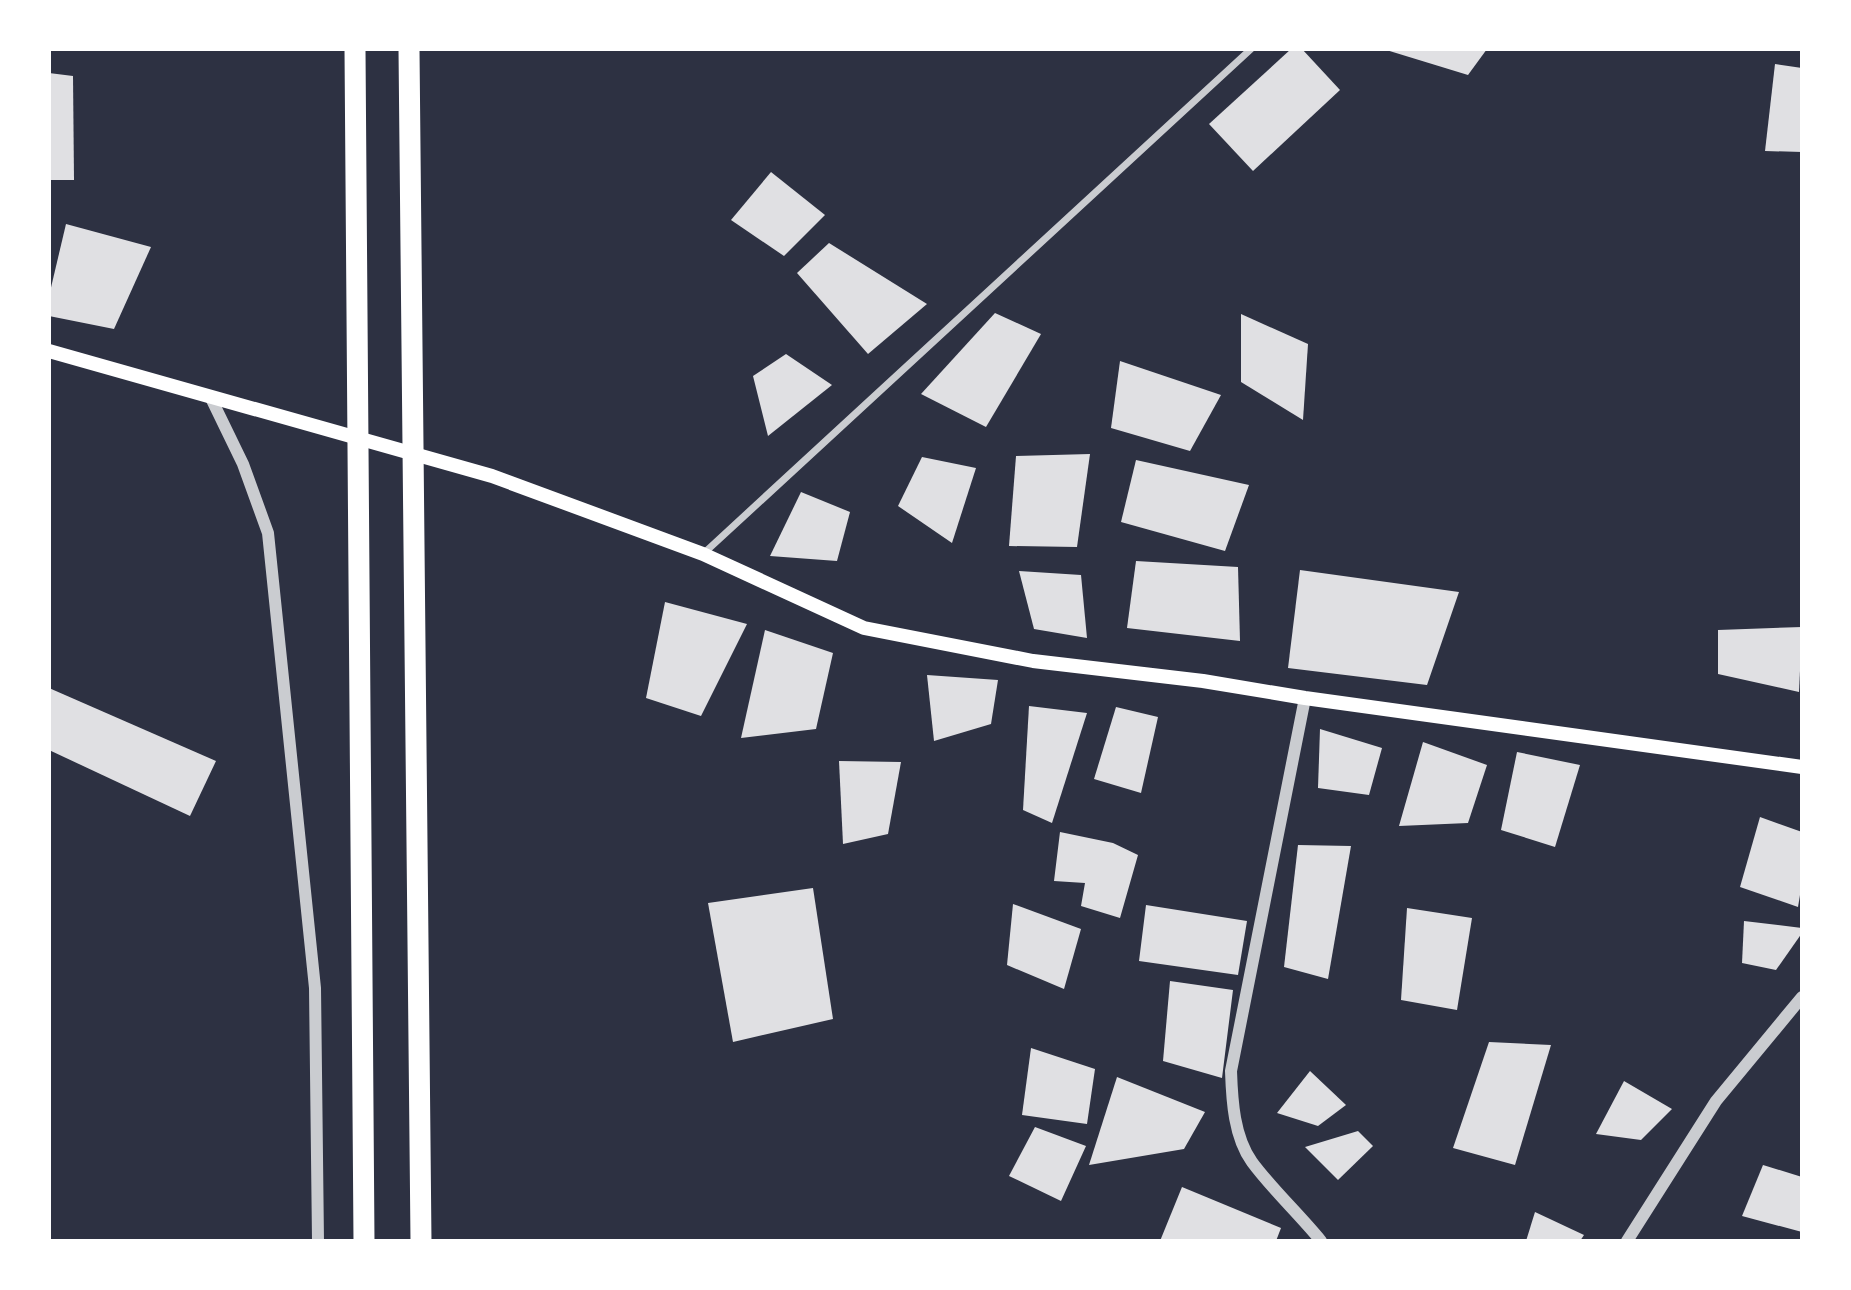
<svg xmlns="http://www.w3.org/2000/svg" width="1851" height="1290" font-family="'Noto Serif',serif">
<rect width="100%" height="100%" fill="#2d3142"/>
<g fill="#e0e0e3">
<polygon points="1291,49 1302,49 1340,90 1253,171 1209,124"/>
<polygon points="1383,49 1487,49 1468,75"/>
<polygon points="1775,64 1802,68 1802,152 1765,151"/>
<polygon points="49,73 73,76 74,180 49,180"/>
<polygon points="771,172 825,215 784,256 731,220"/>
<polygon points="66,224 151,247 114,329 49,316 49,296"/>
<polygon points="829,243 927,304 868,354 797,273"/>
<polygon points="995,313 1041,334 986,427 921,394"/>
<polygon points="1241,314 1308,344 1303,420 1241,382"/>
<polygon points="786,354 832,385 768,436 753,376"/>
<polygon points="1120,361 1221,395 1190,451 1111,428"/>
<polygon points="1090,454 1077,547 1009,546 1016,456"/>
<polygon points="922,457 976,468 952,543 898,506"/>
<polygon points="1136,460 1249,485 1225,551 1121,522"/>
<polygon points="801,492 850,512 837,561 770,556"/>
<polygon points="1136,561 1238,567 1240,641 1127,628"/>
<polygon points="1300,570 1459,592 1427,685 1288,668"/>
<polygon points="1019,571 1081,575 1087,638 1034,629"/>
<polygon points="665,602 747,624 701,716 646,698"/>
<polygon points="1802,627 1799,692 1718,674 1718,630"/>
<polygon points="765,630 833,653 816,729 741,738"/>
<polygon points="927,675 998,680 991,724 934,741"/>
<polygon points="49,688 216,761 190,816 49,750"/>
<polygon points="1029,706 1087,713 1052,823 1023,810"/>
<polygon points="1116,707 1158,717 1141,793 1094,779"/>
<polygon points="1320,729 1382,748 1369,795 1318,788"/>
<polygon points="1423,742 1487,765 1468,823 1399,826"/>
<polygon points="1517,752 1580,765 1555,847 1501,830"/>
<polygon points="839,761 901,762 888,834 843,844"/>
<polygon points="1760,817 1802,832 1802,883 1798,907 1740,887"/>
<polygon points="1060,832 1113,843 1138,855 1120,918 1081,906 1085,883 1054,881"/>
<polygon points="1298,845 1351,846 1328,979 1284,967"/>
<polygon points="813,888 833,1019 733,1042 708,903"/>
<polygon points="1013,904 1081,929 1064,989 1007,965"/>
<polygon points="1146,905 1247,921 1238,975 1139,961"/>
<polygon points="1407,908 1472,918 1457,1010 1401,1000"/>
<polygon points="1744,921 1802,928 1802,933 1776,970 1742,963"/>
<polygon points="1170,981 1233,990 1222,1078 1163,1061"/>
<polygon points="1489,1042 1551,1045 1515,1165 1453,1148"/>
<polygon points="1031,1048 1095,1069 1087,1124 1022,1115"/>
<polygon points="1310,1071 1346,1105 1318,1126 1277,1113"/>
<polygon points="1117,1077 1205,1112 1184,1149 1089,1165"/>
<polygon points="1624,1081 1672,1109 1641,1140 1596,1134"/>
<polygon points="1035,1127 1086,1146 1061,1201 1009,1176"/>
<polygon points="1358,1131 1373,1146 1338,1180 1305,1147"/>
<polygon points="1763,1165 1802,1177 1802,1232 1742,1216"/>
<polygon points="1182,1187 1281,1228 1276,1241 1160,1241"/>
<polygon points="1535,1212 1584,1235 1580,1241 1526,1241"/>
</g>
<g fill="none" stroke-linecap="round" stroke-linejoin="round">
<polyline stroke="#caccd0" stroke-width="7" points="703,554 1251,49"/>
<g stroke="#caccd0" stroke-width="12">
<polyline points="210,396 243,464 268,533 315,988 318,1241"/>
<path d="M1305,698L1231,1071C1232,1101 1234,1137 1252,1162C1271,1188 1300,1215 1321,1241"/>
<polyline points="1627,1241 1716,1101 1802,997"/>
</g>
<polyline stroke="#fff" stroke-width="14" points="49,351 492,476 703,554 864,628 1033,661 1203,681 1305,698 1802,767"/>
<g stroke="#fff" stroke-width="21">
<polyline points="355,49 364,1241"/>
<polyline points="409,49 421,1241"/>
</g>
</g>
<rect width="1851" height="1290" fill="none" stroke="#ffffff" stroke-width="102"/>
</svg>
